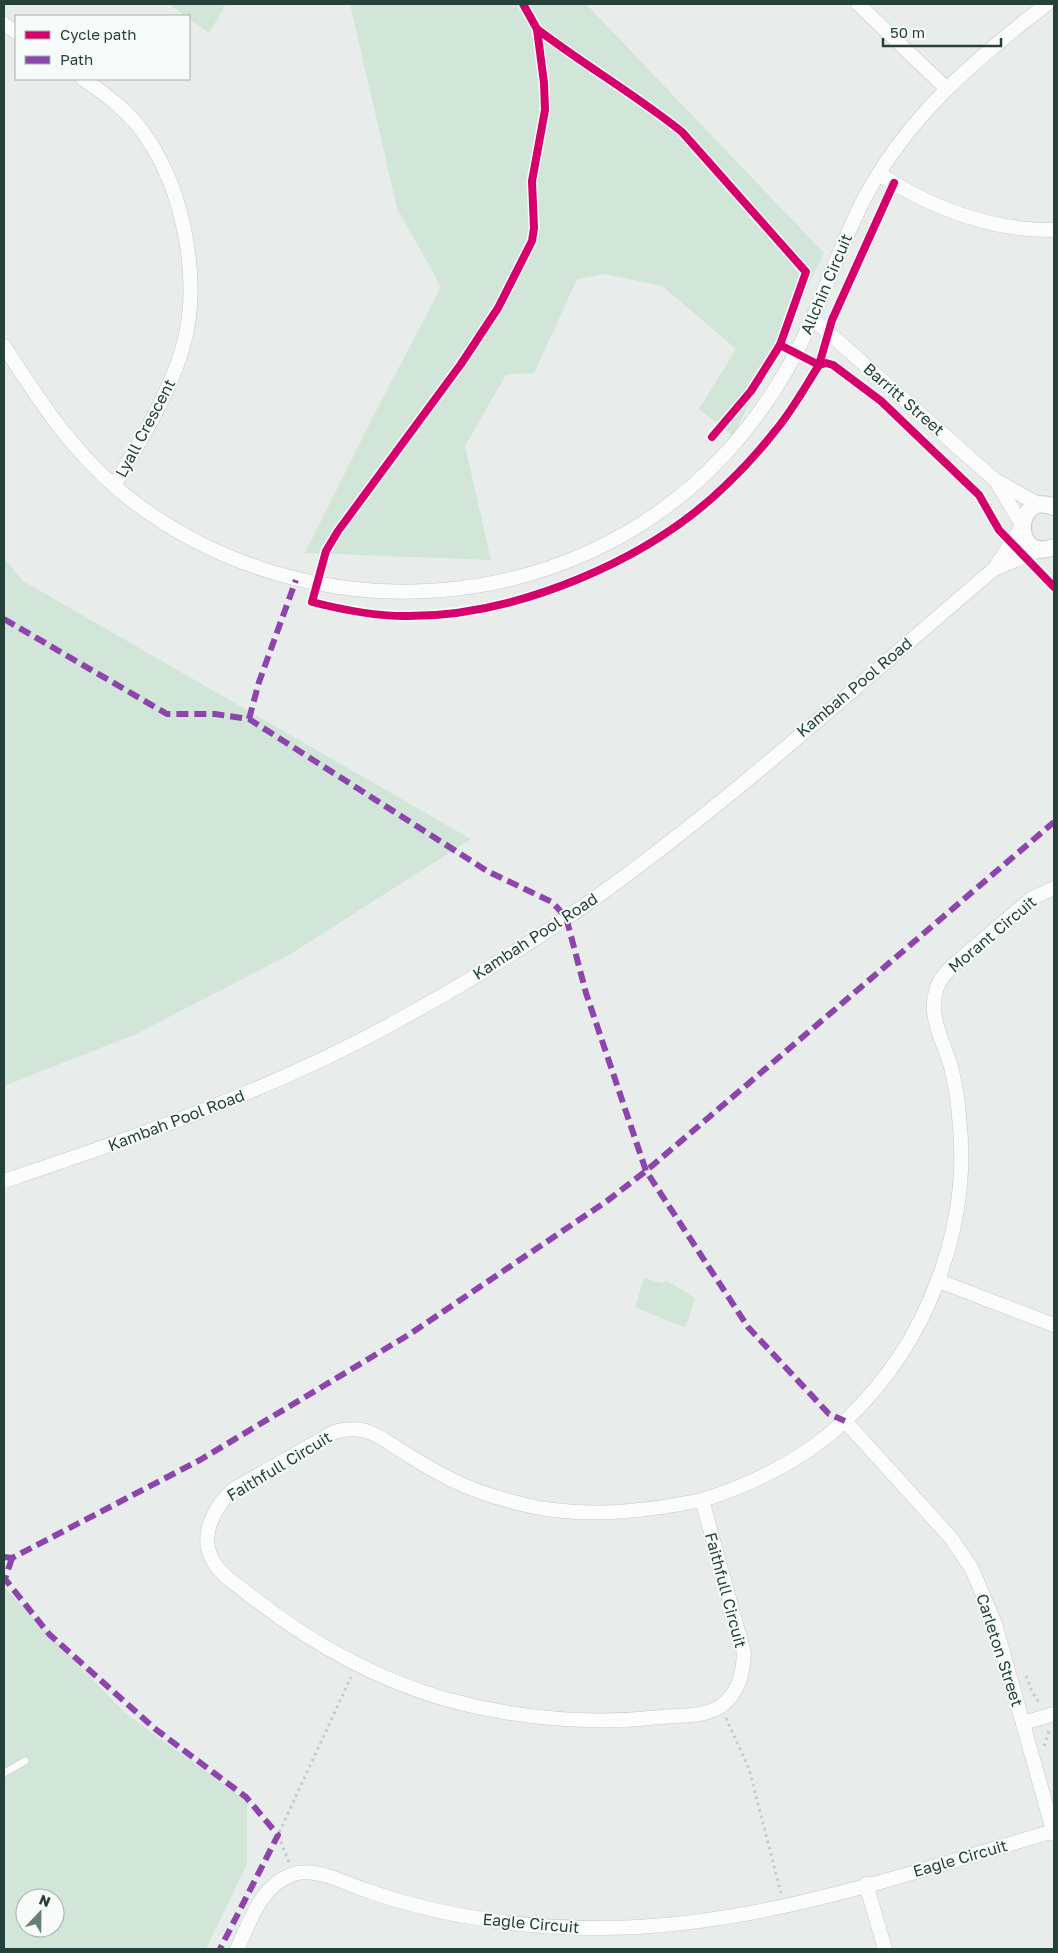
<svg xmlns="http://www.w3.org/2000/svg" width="1058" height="1953" font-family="'Golos Text',sans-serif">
<rect width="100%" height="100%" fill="#e8edeb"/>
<g fill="#d1e6d8" fill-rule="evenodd">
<polygon points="169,4 226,4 209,33"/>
<polygon points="350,4 586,4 824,253 733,436 699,409 736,349 662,286 605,274 577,279 534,373 506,375 465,446 491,560 305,553 376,411 441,287 397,208"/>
<polygon points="4,558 23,581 471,839 289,955 136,1034 4,1086"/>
<path d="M644,1278L662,1283L667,1281C671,1283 693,1296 695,1299L686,1326L683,1327L635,1307Z"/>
<path d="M4,1587L125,1713L247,1801V1864L206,1949H4ZM25,1898H55V1928H25Z"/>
</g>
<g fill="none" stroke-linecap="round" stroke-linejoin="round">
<g stroke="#c5cac8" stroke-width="8">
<polyline id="service" points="4,1773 25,1761"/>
</g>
<g stroke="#c5cac8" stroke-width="15">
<g id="minor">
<polyline points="858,4 946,88"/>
<polyline points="4,24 16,32"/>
<path d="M83,79C107,95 131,113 147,138C185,194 202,285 182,350C167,399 139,442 114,486"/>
<path d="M879,174C932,208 990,231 1054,230"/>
<polyline points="813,319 995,480 1040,505"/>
<path d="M4,346C40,402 76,457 130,499C307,636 571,621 725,454C761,415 792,366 813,317C830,277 844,238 864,199C907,117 975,59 1047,4"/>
<polyline points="996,481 1022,525"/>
<polyline points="994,569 1042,549"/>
<path d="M4,1181C139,1136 272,1090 397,1021C463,985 527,946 588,903C730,802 861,682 994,569L1022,526"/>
<polyline points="939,1281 1054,1325"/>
<polyline points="845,1421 951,1538 972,1569 995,1624 1054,1834"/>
<path d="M702,1500C642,1512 581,1519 521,1504C497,1498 472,1490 450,1479C435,1471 420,1463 407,1454C380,1438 368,1423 334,1432L234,1489C215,1506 199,1534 212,1559C219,1574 235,1583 247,1593C306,1640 372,1678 445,1699C515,1718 590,1725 662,1717C680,1715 705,1717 721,1706C739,1693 743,1673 744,1653L702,1500C754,1484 805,1458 846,1420C927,1344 972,1226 959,1116C958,1100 955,1083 951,1067C944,1043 928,1016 936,991C938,981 946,973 952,966L1032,898L1054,888"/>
<polyline points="1023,1723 1054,1714"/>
<polyline points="866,1884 885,1949"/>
<path d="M237,1949C250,1922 261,1884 294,1874C317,1867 344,1883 365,1890C440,1916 520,1928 599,1928C755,1928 905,1874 1054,1831"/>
</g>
</g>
<g stroke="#c5cac8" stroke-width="18">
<path id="tertiary" d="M1054,507C1013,490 1012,564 1054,547"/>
</g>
<g stroke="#c3ccca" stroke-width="3" stroke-dasharray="2.5 4" stroke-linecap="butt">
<polyline points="1026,1676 1032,1692 1040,1704"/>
<polyline points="726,1718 749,1769 781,1893"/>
<polyline points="1044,1746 1050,1728"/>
<polyline points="289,1862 278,1835 351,1677"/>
</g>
<use href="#service" stroke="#fcfcfc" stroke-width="7"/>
<use href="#minor" stroke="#fcfcfc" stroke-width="14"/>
<use href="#tertiary" stroke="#fcfcfc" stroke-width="16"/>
<g stroke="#8e44ad" stroke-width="6" stroke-dasharray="12 6" stroke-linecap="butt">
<polyline points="4,619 167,714 215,714 249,719 487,871 552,902 566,917 586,993 646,1171 748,1327 829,1414 845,1421"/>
<polyline points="249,719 259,682 296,580"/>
<polyline points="4,1557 12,1558 200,1460 410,1334 607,1201 646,1171 1054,822"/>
<polyline points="12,1558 5,1579 49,1634 154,1728 246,1797 278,1835 220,1949"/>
</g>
<g stroke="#f7fbf9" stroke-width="11">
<g id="cycleway">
<path d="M523,4L537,29L544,83L545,110L532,181L534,228L532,241L498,308L461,364L338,531L326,551L312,602C343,610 373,616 405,616C515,617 649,561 727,484C744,468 761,449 775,431C792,411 805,387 819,365L826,363L833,365L881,401L979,495L999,530L1054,587"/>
<path d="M537,29C584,65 636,95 682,132L806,272L780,345L751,391L712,437"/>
<polyline points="780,345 819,365 832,320 894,183"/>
</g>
</g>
<use href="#cycleway" stroke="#d6006c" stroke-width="8"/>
</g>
<g text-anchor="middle" stroke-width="4" stroke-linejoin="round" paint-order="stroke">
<g font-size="16" fill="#24423a" stroke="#f7fbf9">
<text transform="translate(826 284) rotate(-67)" y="6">Allchin Circuit</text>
<text transform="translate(904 399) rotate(41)" y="6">Barritt Street</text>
<text transform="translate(145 428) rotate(-62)" y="6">Lyall Crescent</text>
<text transform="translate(854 687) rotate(-40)" y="6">Kambah Pool Road</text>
<text transform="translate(992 934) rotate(-40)" y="6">Morant Circuit</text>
<text transform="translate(535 936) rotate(-33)" y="6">Kambah Pool Road</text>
<text transform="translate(176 1120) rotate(-21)" y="6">Kambah Pool Road</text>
<text transform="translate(279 1466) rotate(-31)" y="6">Faithfull Circuit</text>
<text transform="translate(726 1590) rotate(75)" y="6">Faithfull Circuit</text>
<text transform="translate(1000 1650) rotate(72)" y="6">Carleton Street</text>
<text transform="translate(960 1858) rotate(-16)" y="6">Eagle Circuit</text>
<text transform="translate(531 1923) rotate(5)" y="6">Eagle Circuit</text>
</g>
</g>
<rect width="1058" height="1953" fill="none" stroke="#24423a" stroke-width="10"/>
<rect x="15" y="15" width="175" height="65" fill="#f7fbf9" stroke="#a3b1ad"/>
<rect x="25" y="31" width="25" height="8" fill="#d6006c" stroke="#a3b1ad"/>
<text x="60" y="40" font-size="15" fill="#24423a">Cycle path</text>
<rect x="25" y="56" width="25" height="8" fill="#8e44ad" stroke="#a3b1ad"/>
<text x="60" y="65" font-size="15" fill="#24423a">Path</text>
<g transform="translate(40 1913) rotate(22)"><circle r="24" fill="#f7fbf9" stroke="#a3b1ad"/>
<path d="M0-4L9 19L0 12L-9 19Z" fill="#697e78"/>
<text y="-8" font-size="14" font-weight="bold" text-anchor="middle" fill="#24423a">N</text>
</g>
<path d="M883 38v8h118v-8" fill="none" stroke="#24423a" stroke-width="2.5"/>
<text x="890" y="38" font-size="15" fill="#24423a" stroke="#f7fbf9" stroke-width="4" paint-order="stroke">50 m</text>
</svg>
